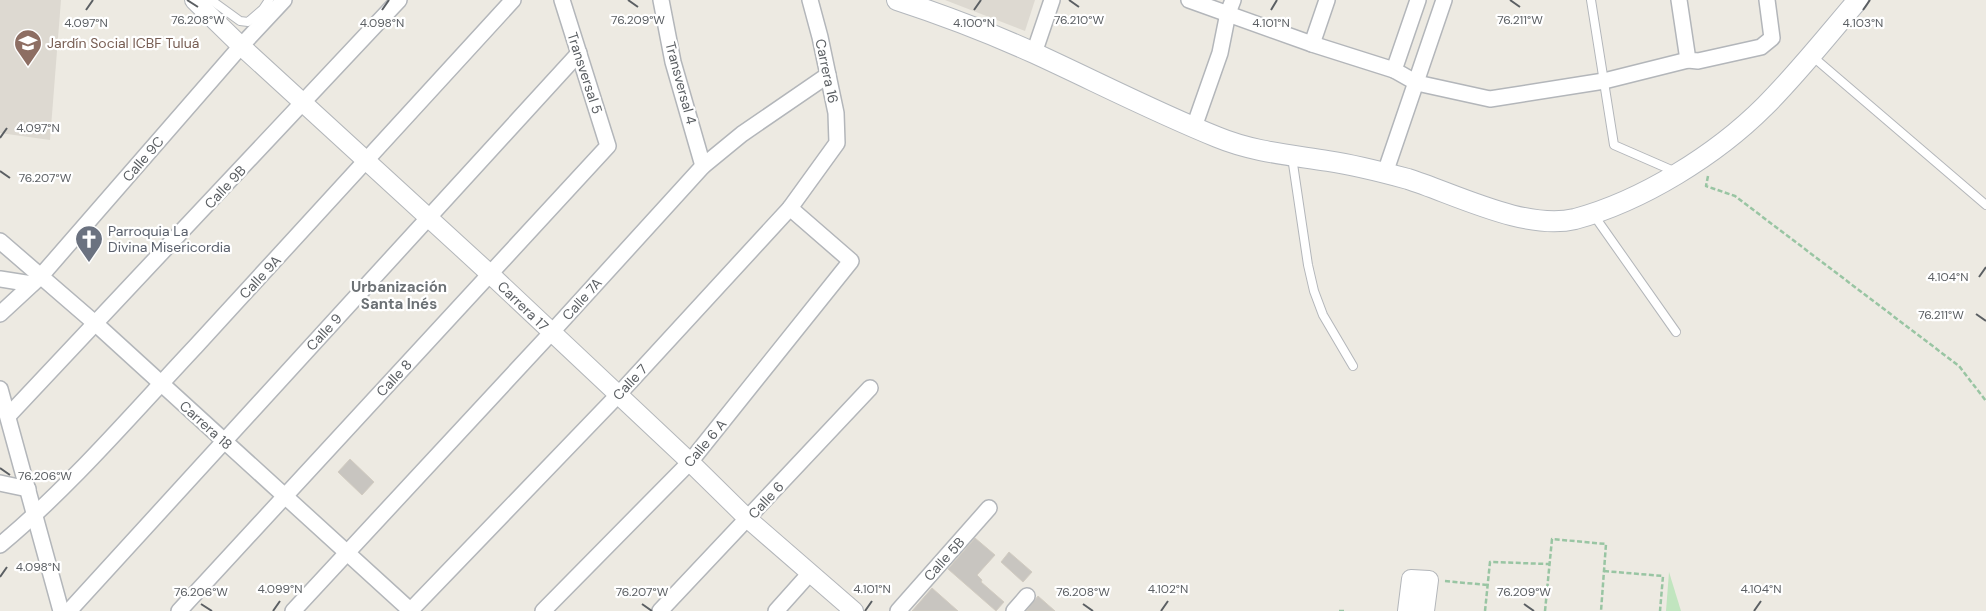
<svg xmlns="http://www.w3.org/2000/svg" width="1986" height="611" font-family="'DM Sans',sans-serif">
<rect width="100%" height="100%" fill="#edeae2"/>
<g fill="#ddd9d1">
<polygon points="0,0 61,0 50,140 0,133"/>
<polygon points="945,0 1035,0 1025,31"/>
</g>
<polygon fill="#c1e5bf" points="1669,572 1681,611 1666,611"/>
<g fill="#c8c5c0" stroke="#d2ccc1">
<polygon points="350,459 374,482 362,495 338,472"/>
<polygon points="975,538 995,555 977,575 982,580 981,582 1004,602 996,611 948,569"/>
<polygon points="1009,552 1032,572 1023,582 1001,562"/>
<polygon points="932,588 958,611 912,611"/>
<polygon points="1038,596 1055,611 1026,611"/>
</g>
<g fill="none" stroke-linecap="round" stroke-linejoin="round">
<g stroke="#b3b6ba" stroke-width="10">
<g id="service">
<polyline points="211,0 240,21 248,22 263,9 269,0"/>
<polyline points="1591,0 1614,145 1676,172"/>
<polyline points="1812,56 1986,205"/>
<polyline points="1292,157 1308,265 1314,291 1323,315 1353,366"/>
<polyline points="1593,214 1676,332"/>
</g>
</g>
<g stroke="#b3b6ba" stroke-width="18">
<g id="minor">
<polyline points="661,0 673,62 703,166"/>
<polyline points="1189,0 1312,44 1394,70"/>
<polyline points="1418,0 1394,70 1417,83 1490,99 1604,81 1688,60"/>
<polyline points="1679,0 1688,60 1698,61 1761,47 1772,38 1767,0"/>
<polyline points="1312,44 1327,0"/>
<polyline points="1034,53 1052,0"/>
<polyline points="1194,127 1220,53 1228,13 1233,0"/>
<polyline points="1385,173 1444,0"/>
<polyline points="0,241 96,324 411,611"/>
<polyline points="0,279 32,284"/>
<polyline points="0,314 40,277 241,46 284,0"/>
<polyline points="0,389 61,611"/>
<polyline points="8,416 399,0"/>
<polyline points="0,483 28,489"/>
<path d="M0,545C70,487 133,413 196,346C302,231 408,116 513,0"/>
<polyline points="69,611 579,53"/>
<polyline points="179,611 608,146 562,0"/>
<polyline points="293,611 551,333 703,166 742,134 828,75"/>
<polyline points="410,611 618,395 790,208 837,143 836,113 820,37 810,0"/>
<polyline points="543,611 690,462 851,261 790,208"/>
<polyline points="660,611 870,388"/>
<polyline points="776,611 810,573"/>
<polyline points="898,611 989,508"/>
<polyline points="1014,611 1027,596"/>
</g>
</g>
<g stroke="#b3b6ba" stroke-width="20">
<g id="tertiary">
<polyline points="194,0 241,46 490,274 690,462 748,519 854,611"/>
<polyline points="1407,611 1411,579 1429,580 1425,611"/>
</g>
</g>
<g stroke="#b4b8bd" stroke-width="22">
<path id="secondary" d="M897,0C943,15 990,33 1034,53C1095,81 1155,112 1217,137C1253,152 1291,155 1328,161C1355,165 1382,172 1408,179C1455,194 1526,231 1575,219C1642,201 1716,155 1765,106C1798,73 1828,35 1858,0"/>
</g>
<g stroke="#99c5a3" stroke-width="2.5" stroke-dasharray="5 2.5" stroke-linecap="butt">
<polyline points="1708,176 1706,186 1735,196 1959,366 1986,401"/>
<polyline points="1604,571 1663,576 1660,611"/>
<polyline points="1445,581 1487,585"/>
<polyline points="1339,611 1345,611"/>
<polyline points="1485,611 1490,562 1549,564"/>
<polyline points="1545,611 1552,539 1606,544 1601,611"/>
</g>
<use href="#service" stroke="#fff" stroke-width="8"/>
<use href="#minor" stroke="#fff" stroke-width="15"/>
<use href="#tertiary" stroke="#fff" stroke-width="18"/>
<use href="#secondary" stroke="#fff" stroke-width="20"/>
</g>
<path fill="none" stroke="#5b5f63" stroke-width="2" d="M187,0L198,7M628,0L638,7M1069,0L1079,7M1510,0L1520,7M86,10L93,0M382,10L389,0M974,10L981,0M1271,10L1277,0M1863,10L1870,0M0,138L7,128M0,171L10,178M1979,277L1986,267M1976,314L1986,321M0,468L10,475M0,577L7,567M201,604L212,611M642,604L652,611M1083,604L1093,611M1524,604L1534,611M273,611L280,601M865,611L872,601M1161,611L1168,601M1754,611L1761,601"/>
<defs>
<g id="school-pin" transform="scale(1.4375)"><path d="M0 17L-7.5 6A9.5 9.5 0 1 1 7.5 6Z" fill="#8d6e63" stroke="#fff"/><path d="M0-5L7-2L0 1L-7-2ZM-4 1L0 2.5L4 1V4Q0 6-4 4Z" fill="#fff"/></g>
<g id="church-pin" transform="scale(1.4375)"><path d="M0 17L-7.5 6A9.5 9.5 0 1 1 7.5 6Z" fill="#6b7280" stroke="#fff"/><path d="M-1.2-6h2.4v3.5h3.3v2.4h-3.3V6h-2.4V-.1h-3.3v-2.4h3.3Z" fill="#fff"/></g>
</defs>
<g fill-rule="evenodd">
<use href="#school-pin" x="28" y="43"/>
<use href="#church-pin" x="89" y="239"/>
</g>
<g text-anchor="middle" stroke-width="4.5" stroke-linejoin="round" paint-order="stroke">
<g font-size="14" fill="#785e54" stroke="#fff" text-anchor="start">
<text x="47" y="48">Jardín Social ICBF Tuluá</text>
</g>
<g font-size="14" fill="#5b5f63" stroke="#fff">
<text transform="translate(827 71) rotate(78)" y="5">Carrera 16</text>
<text transform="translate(585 73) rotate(72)" y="5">Transversal 5</text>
<text transform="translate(681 83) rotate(75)" y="5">Transversal 4</text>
<text transform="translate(143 159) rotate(-49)" y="5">Calle 9C</text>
<text transform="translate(225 187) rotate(-47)" y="5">Calle 9B</text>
<text transform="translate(260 277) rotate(-47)" y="5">Calle 9A</text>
<text transform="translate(582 299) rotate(-48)" y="5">Calle 7A</text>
<text transform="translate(523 306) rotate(44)" y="5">Carrera 17</text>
<text transform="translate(324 332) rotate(-47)" y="5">Calle 9</text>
<text transform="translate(394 378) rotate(-47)" y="5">Calle 8</text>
<text transform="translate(630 382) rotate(-47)" y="5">Calle 7</text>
<text transform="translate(206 425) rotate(42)" y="5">Carrera 18</text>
<text transform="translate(705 443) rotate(-50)" y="5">Calle 6 A</text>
<text transform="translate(766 500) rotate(-47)" y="5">Calle 6</text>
<text transform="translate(944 559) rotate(-48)" y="5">Calle 5B</text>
</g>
<g font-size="14" fill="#5b616d" stroke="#fff" text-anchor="start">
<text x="108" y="236">Parroquia La<tspan x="108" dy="16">Divina Misericordia</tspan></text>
</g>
<g font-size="15" font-weight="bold" fill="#6c7175" stroke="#fff">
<text x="399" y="292">Urbanización<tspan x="399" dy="17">Santa Inés</tspan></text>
</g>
</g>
<g font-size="12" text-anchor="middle" fill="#5b5f63" stroke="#fff" stroke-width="4.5" stroke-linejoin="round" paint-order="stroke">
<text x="638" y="24">76.209°W</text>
<text x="198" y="24">76.208°W</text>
<text x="1079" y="24">76.210°W</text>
<text x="1520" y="24">76.211°W</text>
<text x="86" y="27">4.097°N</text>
<text x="382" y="27">4.098°N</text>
<text x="974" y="27">4.100°N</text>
<text x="1271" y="27">4.101°N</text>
<text x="1863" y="27">4.103°N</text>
<text x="38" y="132">4.097°N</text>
<text x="45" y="182">76.207°W</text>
<text x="1948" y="281">4.104°N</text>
<text x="1941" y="319">76.211°W</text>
<text x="45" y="480">76.206°W</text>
<text x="38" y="571">4.098°N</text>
<text x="280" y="593">4.099°N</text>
<text x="872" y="593">4.101°N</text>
<text x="1168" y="593">4.102°N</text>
<text x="1761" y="593">4.104°N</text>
<text x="201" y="596">76.206°W</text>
<text x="642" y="596">76.207°W</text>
<text x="1083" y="596">76.208°W</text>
<text x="1524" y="596">76.209°W</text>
</g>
</svg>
